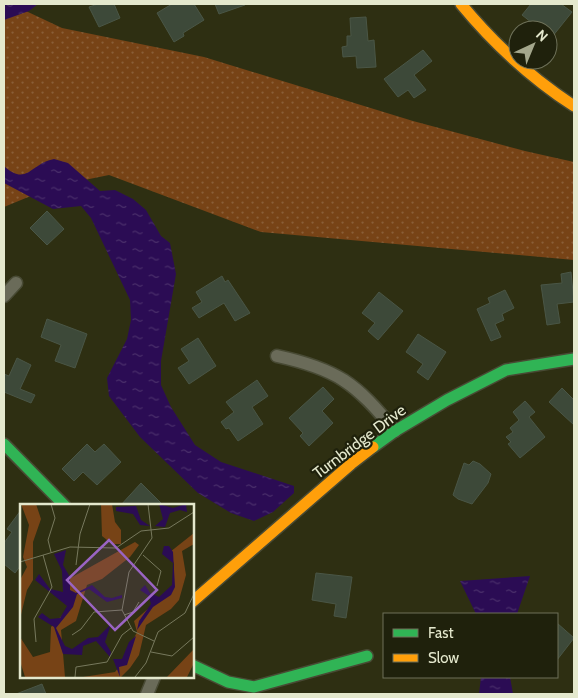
<svg xmlns="http://www.w3.org/2000/svg" width="578" height="698" font-family="Cabin,sans-serif">
<defs>
<pattern id="grass-dots" width="8" height="8" patternUnits="userSpaceOnUse" patternTransform="scale(1.25)"><rect width="8" height="8" fill="#774316"/><path d="M2 2h.1M6 6h.1" fill="none" stroke="#8a5e37" stroke-width="1.8" stroke-linecap="round"/></pattern>
<pattern id="water-ripples" width="26" height="14" patternUnits="userSpaceOnUse" patternTransform="scale(1.25)"><rect width="26" height="14" fill="#2b0c54"/><path d="M2 4q2-2 4 0t4 0M15 11q2-2 4 0t4 0" fill="none" stroke="#4a2f6b"/></pattern>
</defs>
<rect width="100%" height="100%" fill="#2e2f12"/>
<polygon fill="url(#grass-dots)" points="4,4 11,4 62,28 204,57 413,121 525,151 574,162 574,260 261,232 109,175 55,186 4,207"/>
<g fill="url(#water-ripples)">
<polygon points="4,4 38,4 29,11 4,20"/>
<path d="M54,159L68,163L100,191L115,190L133,199L146,210L161,236L170,243L176,274L161,361V385L171,407L195,445L221,462L294,486V493L273,512L254,521L231,513L198,493L140,437L109,396L107,378L127,339L131,320L130,300L91,218L81,206L53,209L4,183V166C27,187 31,163 54,159Z"/>
<polygon points="530,576 517,614 476,614 460,581"/>
<polygon points="481,677 510,677 513,694 479,694"/>
</g>
<g fill="#3d4939" stroke="#4a5646">
<polygon points="98,4 114,4 120,18 99,27 89,7"/>
<polygon points="172,4 194,4 204,20 183,33 184,36 174,42 157,13"/>
<polygon points="215,4 245,4 245,5 219,14"/>
<polygon points="531,4 561,4 572,12 548,42 548,30 541,30 522,15"/>
<polygon points="366,17 368,41 374,40 376,67 357,68 356,56 343,57 342,47 347,46 347,36 351,36 350,18"/>
<polygon points="423,50 432,61 414,75 426,90 414,98 408,90 398,97 384,79"/>
<polygon points="47,211 64,229 47,245 30,228"/>
<polygon points="571,272 574,302 557,304 560,323 547,325 541,285 562,283 561,274"/>
<polygon points="222,276 225,282 228,280 250,313 235,321 224,303 199,318 192,308 202,302 196,292"/>
<polygon points="505,290 514,308 502,314 504,320 495,324 501,337 491,341 477,309 490,303 488,298"/>
<polygon points="379,292 403,311 378,340 368,331 375,323 362,313"/>
<polygon points="47,319 87,334 75,368 55,361 61,345 41,337"/>
<polygon points="418,334 446,352 428,380 417,372 423,364 406,352"/>
<polygon points="198,338 216,366 189,384 178,368 189,361 181,349"/>
<polygon points="17,358 31,365 20,389 35,395 31,403 4,392 4,374 9,376"/>
<polygon points="257,380 268,396 252,407 263,424 238,441 229,428 226,429 221,422 234,412 226,402"/>
<polygon points="323,387 334,399 322,411 333,423 309,446 300,436 303,433 289,418"/>
<polygon points="562,388 574,400 574,425 549,402"/>
<polygon points="525,401 535,412 529,417 545,437 520,458 508,444 511,442 506,437 513,432 510,428 519,420 513,412"/>
<polygon points="87,444 95,452 104,444 121,462 97,485 83,472 74,481 62,469"/>
<polygon points="473,461 480,464 491,474 488,483 472,504 458,499 453,495 464,463 469,465"/>
<polygon points="141,483 164,506 120,506"/>
<polygon points="21,510 21,565 15,573 4,564 4,543 12,532 7,529"/>
<polygon points="316,573 352,577 346,618 334,616 336,604 312,600"/>
<polygon points="557,623 574,638 557,660"/>
<polygon points="42,684 46,694 16,694"/>
</g>
<g fill="none" stroke-linecap="round" stroke-linejoin="round">
<g stroke="#484a34" stroke-width="15">
<g id="street">
<polyline points="4,296 16,283"/>
<path d="M277,356C337,369 356,383 395,431"/>
<polyline points="147,694 154,677"/>
</g>
</g>
<g stroke="#484a34" stroke-width="14">
<g id="fast">
<polyline points="4,444 65,506"/>
<polyline points="373,447 395,431 447,400 506,370 574,359"/>
<polyline points="192,665 228,682 254,687 367,656"/>
</g>
</g>
<g stroke="#484a34" stroke-width="14">
<g id="slow">
<path d="M461,4C494,44 531,78 574,106"/>
<polyline points="192,602 351,464 373,447"/>
</g>
</g>
<use href="#street" stroke="#6a6b59" stroke-width="12"/>
<use href="#fast" stroke="#30b455" stroke-width="11"/>
<use href="#slow" stroke="#ff9f0a" stroke-width="11"/>
</g>
<g text-anchor="middle" stroke-width="4.5" stroke-linejoin="round" paint-order="stroke">
<g font-size="16" fill="#e4e8cd" stroke="#1f210c">
<text transform="translate(359 441) rotate(-37)" y="6">Turnbridge Drive</text>
</g>
</g>
<g transform="translate(20 504)">
<rect width="174" height="174" fill="#2e2f12"/>
<path d="M1,0H16L21,15L13,38V76L7,86L0,115V76L7,63L3,53L9,21ZM81,0H92L95,18L101,26V40H92L82,32ZM174,29V40L162,47L166,71L159,96L151,105L126,121L119,151L110,164L101,173H63L95,168L102,159L117,128L114,117L153,83L154,60L150,48ZM115,38L119,41L110,53L82,75L67,81L56,117L41,126L45,173H5L0,157V133L13,153L30,148L31,123L48,105L47,76ZM174,145V159L167,173H147Z" fill="#774316"/>
<path d="M139,0L153,4L166,0L167,8L160,6L150,9L145,23L135,22L143,15ZM116,2L121,16L130,22L120,21L113,10L96,7V3ZM144,42H149L153,48L155,83L151,91L133,103L117,126L119,117L131,100L129,92L120,86L125,81L130,89L139,93L152,81L153,59L142,50ZM46,46L43,61L50,73V86L56,89L72,81L85,93L92,94L102,91V94L87,98L69,85L57,90L53,103L36,124L45,142L52,145L68,134L78,133L91,120L85,138L91,148L90,153L76,137L63,142L62,151L43,150L34,123L18,113L22,109L30,115L40,114L47,102L15,76L19,70L30,85L43,88L42,67L34,50ZM116,132L107,161L99,163L100,173L93,155H102L109,138Z" fill="#2b0c54"/>
<path fill="none" stroke="#77795d" stroke-width="1" d="M31,0L35,14L28,36L31,48M128,0L132,34L109,68L102,106L113,127L134,137M123,51L141,67L137,82M0,58L50,43L96,44L121,27L149,24L174,8M56,61L60,30L70,0M104,111L113,108L119,98M52,131L61,125L74,108L102,106M16,138L14,115L32,83L23,51M131,148L152,152L174,133M55,173L56,163L87,158L102,131L111,124M115,173L126,159L138,128L165,109L174,90"/>
<path fill="#9a64c3" fill-opacity="0.15" stroke="#9a64c3" stroke-width="2.5" d="M89,36L137,86L95,126L47,76Z"/>
<rect width="174" height="174" fill="none" stroke="#e4e8cd" stroke-width="2.5"/>
</g>
<rect width="578" height="698" fill="none" stroke="#e4e8cd" stroke-width="10"/>
<rect x="383" y="613" width="175" height="65" fill="#1f210c" stroke="#6e7159"/>
<rect x="393" y="629" width="25" height="8" fill="#30b455" stroke="#6e7159"/>
<text x="428" y="638" font-size="15" fill="#e4e8cd">Fast</text>
<rect x="393" y="654" width="25" height="8" fill="#ff9f0a" stroke="#6e7159"/>
<text x="428" y="663" font-size="15" fill="#e4e8cd">Slow</text>
<g transform="translate(533 45) rotate(44)"><circle r="24" fill="#1f210c" stroke="#6e7159"/>
<path d="M0-4L9 19L0 12L-9 19Z" fill="#a4a78c"/>
<text y="-8" font-size="14" font-weight="bold" text-anchor="middle" fill="#e4e8cd">N</text>
</g>
</svg>
